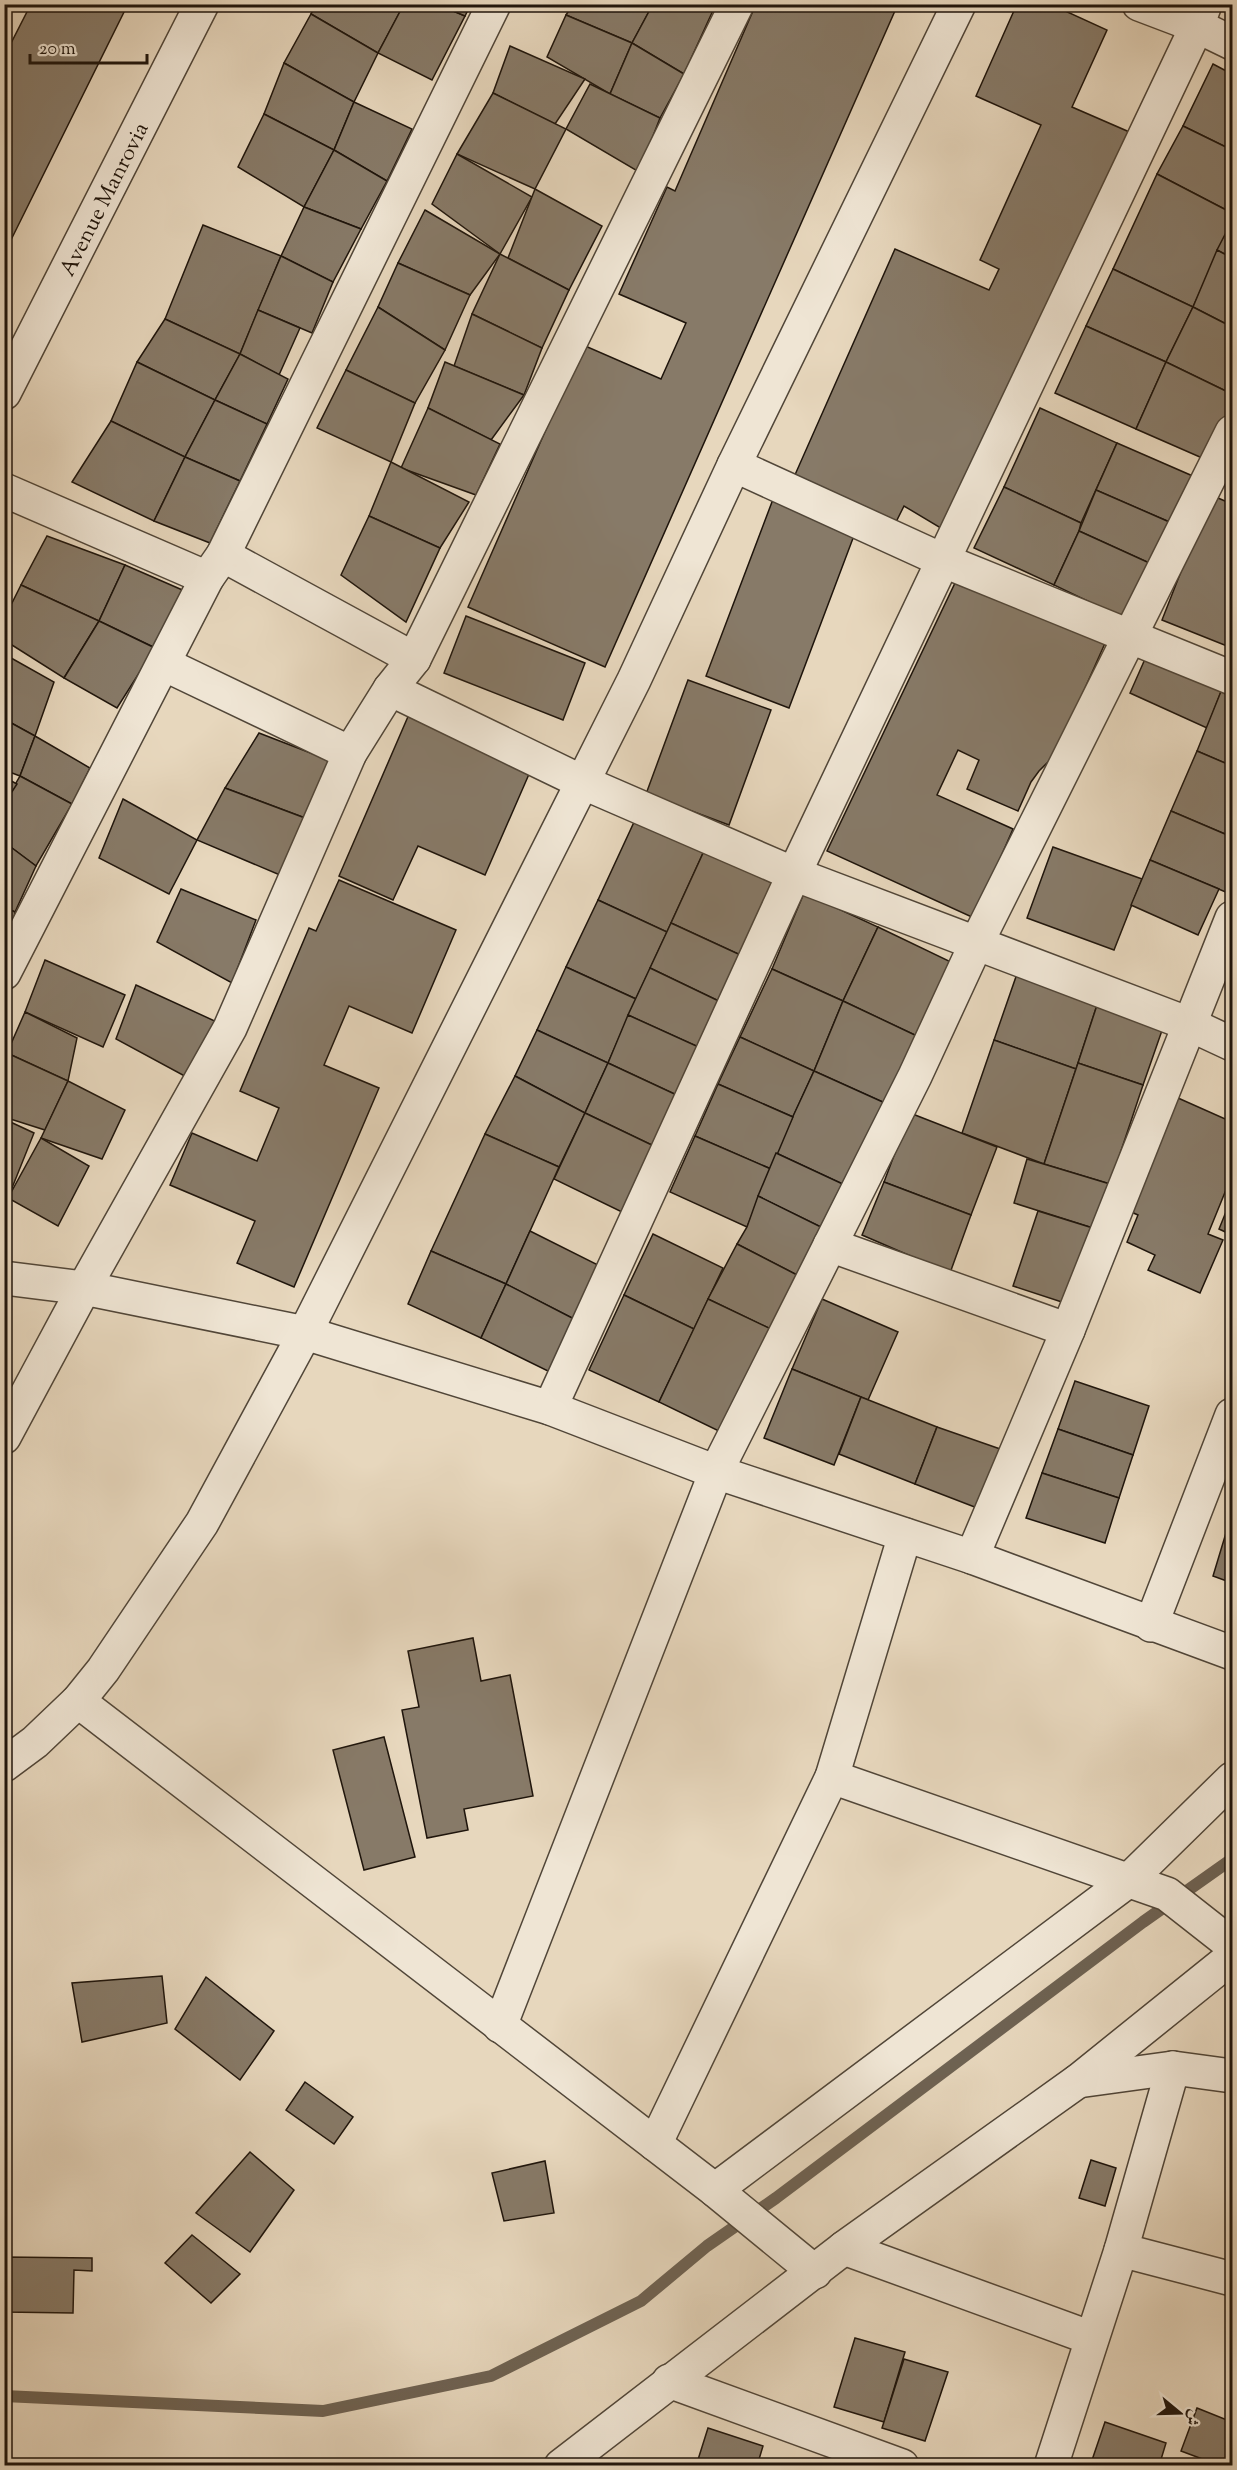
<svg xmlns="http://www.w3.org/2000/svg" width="1237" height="2470" font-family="'Sorts Mill Goudy',Amiri,serif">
<rect width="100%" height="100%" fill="#e7d7bd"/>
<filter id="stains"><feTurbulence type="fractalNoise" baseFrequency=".00333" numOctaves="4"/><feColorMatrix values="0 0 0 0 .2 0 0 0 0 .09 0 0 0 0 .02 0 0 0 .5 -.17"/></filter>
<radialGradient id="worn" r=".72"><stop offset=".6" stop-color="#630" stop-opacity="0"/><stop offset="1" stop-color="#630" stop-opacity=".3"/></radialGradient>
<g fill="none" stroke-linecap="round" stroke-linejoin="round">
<polyline stroke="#6e6252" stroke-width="12" points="4,2396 323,2411 491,2376 641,2301 707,2246 776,2198 1143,1922 1232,1859"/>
</g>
<g fill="#877a68" stroke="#1f150c" stroke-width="1.5">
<polygon points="31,4 128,4 4,254 4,57"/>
<polygon points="316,4 404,4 378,53 311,14"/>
<polygon points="404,4 437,4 465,16 432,80 378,53"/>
<polygon points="437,4 471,4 465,16"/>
<polygon points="573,4 653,4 632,43 566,15"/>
<polygon points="653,4 715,6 684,74 632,43"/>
<polygon points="756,4 898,4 605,667 468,607 583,345 661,379 686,323 619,294 667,187 675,191"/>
<polygon points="1017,4 1050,4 1107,30 1072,107 1134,134 944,530 904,506 896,522 794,477 895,249 989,290 999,269 980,260 1041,125 976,96"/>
<polygon points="311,14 378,53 354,102 284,63"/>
<polygon points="566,15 632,43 610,94 547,57"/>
<polygon points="632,43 684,74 660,118 610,94"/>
<polygon points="510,46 585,79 555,124 493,93"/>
<polygon points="284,63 354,102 334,150 264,114"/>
<polygon points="1213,64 1232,74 1232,150 1183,126"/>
<polygon points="590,84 660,118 639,172 566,129"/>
<polygon points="493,93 566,129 535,189 457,154"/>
<polygon points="354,102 412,129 387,181 334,150"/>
<polygon points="264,114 334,150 304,207 238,167"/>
<polygon points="1183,126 1232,150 1232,213 1157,174"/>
<polygon points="334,150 387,181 361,229 304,207"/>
<polygon points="457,154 532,197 500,254 432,204"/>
<polygon points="1157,174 1232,213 1232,221 1193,307 1113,269"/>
<polygon points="535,189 602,226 569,290 508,258"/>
<polygon points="304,207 361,229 333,282 281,256"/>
<polygon points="425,210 500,254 470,295 398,263"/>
<polygon points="1232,221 1232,258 1217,250"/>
<polygon points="203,225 281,256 240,354 165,319"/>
<polygon points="1217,250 1232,258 1232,327 1193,307"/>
<polygon points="500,254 569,290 542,348 472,314"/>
<polygon points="281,256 333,282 312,333 258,310"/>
<polygon points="398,263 470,295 445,350 378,307"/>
<polygon points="1113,269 1193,307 1166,362 1086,326"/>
<polygon points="378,307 445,350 415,403 346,370"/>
<polygon points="1193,307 1232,327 1232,394 1166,362"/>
<polygon points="258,310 300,328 279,375 240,354"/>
<polygon points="472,314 542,348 524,395 454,366"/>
<polygon points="165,319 240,354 215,400 137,362"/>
<polygon points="1086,326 1166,362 1136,429 1055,393"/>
<polygon points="240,354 288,379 267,424 215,400"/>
<polygon points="137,362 215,400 185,457 111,421"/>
<polygon points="445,362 524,395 491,440 428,408"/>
<polygon points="1166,362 1232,394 1232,411 1209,461 1136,429"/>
<polygon points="346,370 415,403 391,462 317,428"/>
<polygon points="215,400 267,424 240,481 185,457"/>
<polygon points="428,408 500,444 476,495 401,468"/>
<polygon points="1040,408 1117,443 1081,523 1004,487"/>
<polygon points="111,421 185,457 154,521 72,482"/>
<polygon points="1117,443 1195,477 1174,524 1096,490"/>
<polygon points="185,457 240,481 210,543 154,521"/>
<polygon points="391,462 469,502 440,548 369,516"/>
<polygon points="1004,487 1081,523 1079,531 1054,585 974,548"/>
<polygon points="1096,490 1174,524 1156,566 1079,531"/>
<polygon points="775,494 858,525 789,708 706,676"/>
<polygon points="1211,495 1232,504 1232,634 1227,646 1162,620"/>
<polygon points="369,516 440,548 406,622 341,575"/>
<polygon points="1079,531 1156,566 1129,621 1054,585"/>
<polygon points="47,536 125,565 99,621 21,585"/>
<polygon points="125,565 187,592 168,654 99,621"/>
<polygon points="956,581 1110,632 1061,742 1066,744 1039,771 1031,782 1018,811 967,789 979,760 958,750 937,795 1013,829 974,918 827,851"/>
<polygon points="21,585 99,621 64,678 4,640 4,619"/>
<polygon points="466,616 585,663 563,720 444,673"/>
<polygon points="99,621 155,648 117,708 64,678"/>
<polygon points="1149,650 1224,684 1207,728 1130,693"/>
<polygon points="4,654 54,682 35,736 4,719"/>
<polygon points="688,680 771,710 729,825 646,794"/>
<polygon points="1224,684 1232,687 1232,766 1197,751"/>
<polygon points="410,712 533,765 485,875 418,846 393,900 339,876"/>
<polygon points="4,719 35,736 20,776 4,770"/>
<polygon points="259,733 334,762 305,818 225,788"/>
<polygon points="35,736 90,768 72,804 20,776"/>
<polygon points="1197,751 1232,766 1232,837 1171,811"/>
<polygon points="20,776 72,804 36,866 4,842 4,804"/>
<polygon points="4,777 17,784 4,804"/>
<polygon points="225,788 305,818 280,875 197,840"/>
<polygon points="123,799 197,840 169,894 99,858"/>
<polygon points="1171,811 1232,837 1232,884 1228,893 1150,860"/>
<polygon points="635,820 704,851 667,932 598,900"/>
<polygon points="4,842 36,866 15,912 4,907"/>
<polygon points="1053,847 1142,879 1114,950 1027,918"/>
<polygon points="704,851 781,887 747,958 671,923"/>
<polygon points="1150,860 1219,889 1198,935 1131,905"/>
<polygon points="339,880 456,930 412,1033 349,1006 324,1065 379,1088 294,1287 237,1263 255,1221 170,1185 192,1133 257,1161 279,1108 240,1091 309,928 316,931"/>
<polygon points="181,889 256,920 232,983 157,942"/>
<polygon points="804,893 878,927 843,1001 772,969"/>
<polygon points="598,900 667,932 636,999 566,967"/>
<polygon points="4,907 15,912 7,969 4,968"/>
<polygon points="671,923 747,958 725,1004 650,968"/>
<polygon points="878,927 951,962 917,1036 843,1001"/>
<polygon points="45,960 125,995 103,1047 25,1012"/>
<polygon points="566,967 636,999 608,1063 537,1030"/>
<polygon points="650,968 725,1004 703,1049 628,1015"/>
<polygon points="1019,968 1100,996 1076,1069 994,1040"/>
<polygon points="772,969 843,1001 814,1071 740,1037"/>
<polygon points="136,985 230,1028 192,1080 116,1039"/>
<polygon points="1100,996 1166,1019 1143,1085 1078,1063"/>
<polygon points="843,1001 917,1036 885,1103 814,1071"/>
<polygon points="25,1012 77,1038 68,1081 7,1053"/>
<polygon points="628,1015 703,1049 681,1097 608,1063"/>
<polygon points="537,1030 608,1063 585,1113 515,1076"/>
<polygon points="740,1037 814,1071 793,1117 718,1084"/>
<polygon points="994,1040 1076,1069 1044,1164 962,1133"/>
<polygon points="7,1053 68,1081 45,1130 4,1117 4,1059"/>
<polygon points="608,1063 681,1097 656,1147 585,1113"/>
<polygon points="1078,1063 1143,1085 1110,1184 1044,1164"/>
<polygon points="814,1071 885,1103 847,1186 776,1153"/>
<polygon points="515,1076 585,1113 559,1167 485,1134"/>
<polygon points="68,1081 125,1110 102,1159 41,1138"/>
<polygon points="718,1084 793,1117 771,1169 695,1136"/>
<polygon points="1178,1098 1232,1122 1232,1175 1208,1234 1223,1240 1200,1293 1148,1270 1155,1255 1127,1242 1138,1215 1129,1211"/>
<polygon points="585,1113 656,1147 624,1213 554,1179"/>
<polygon points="910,1113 997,1147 971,1215 884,1182"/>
<polygon points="4,1119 34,1133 8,1198 4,1196"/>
<polygon points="485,1134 559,1167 506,1284 431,1251"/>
<polygon points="695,1136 771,1169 747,1227 670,1192"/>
<polygon points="41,1138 89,1166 58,1226 8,1198"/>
<polygon points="776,1153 847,1186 827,1230 758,1196"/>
<polygon points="1027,1159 1110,1184 1096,1229 1014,1203"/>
<polygon points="884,1182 971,1215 950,1273 862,1235"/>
<polygon points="758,1196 827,1230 801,1277 737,1244 747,1227"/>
<polygon points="1232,1197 1232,1235 1219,1229"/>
<polygon points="1038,1211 1096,1229 1071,1305 1013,1286"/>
<polygon points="530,1231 604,1268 578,1321 506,1284"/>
<polygon points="653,1234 723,1268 694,1329 624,1295"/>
<polygon points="737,1244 801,1277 775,1331 708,1299"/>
<polygon points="431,1251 506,1284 481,1338 408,1304"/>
<polygon points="506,1284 578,1321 552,1373 481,1338"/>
<polygon points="624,1295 694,1329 659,1402 589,1370"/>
<polygon points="708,1299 775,1331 725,1434 659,1402"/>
<polygon points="822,1299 898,1332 868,1400 792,1369"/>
<polygon points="792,1369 861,1397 834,1465 764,1438"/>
<polygon points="1075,1381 1149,1406 1133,1455 1058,1429"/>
<polygon points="861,1397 937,1427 915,1484 839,1454"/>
<polygon points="937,1427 1006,1451 985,1511 915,1484"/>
<polygon points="1058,1429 1133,1455 1119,1498 1042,1473"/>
<polygon points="1042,1473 1119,1498 1105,1543 1026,1518"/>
<polygon points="1232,1513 1232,1583 1213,1576"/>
<polygon points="473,1638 481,1681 510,1675 533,1796 464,1809 468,1830 427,1838 402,1710 419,1707 408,1651"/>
<polygon points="384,1737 415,1857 364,1870 333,1750"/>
<polygon points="162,1976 167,2023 82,2042 72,1983"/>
<polygon points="206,1977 274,2031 240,2080 175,2029"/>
<polygon points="4,2021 11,2058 4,2059"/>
<polygon points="305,2082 353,2117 334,2144 286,2110"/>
<polygon points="250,2152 294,2190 250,2252 196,2213"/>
<polygon points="1091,2160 1116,2168 1105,2206 1079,2198"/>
<polygon points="545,2161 554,2213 504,2221 492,2173"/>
<polygon points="192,2235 240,2274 211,2303 165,2263"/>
<polygon points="4,2257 92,2258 92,2271 74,2270 73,2313 4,2312"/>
<polygon points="855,2338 905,2352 884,2422 834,2407"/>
<polygon points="904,2359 948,2372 925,2441 882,2428"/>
<polygon points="1197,2408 1232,2422 1232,2466 1221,2466 1181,2451"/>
<polygon points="1105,2422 1166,2443 1159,2466 1090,2466"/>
<polygon points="708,2428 763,2446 757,2466 696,2466"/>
</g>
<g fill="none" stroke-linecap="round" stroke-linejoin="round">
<g stroke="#514638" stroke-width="36">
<g id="minor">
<polyline points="1139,4 1197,26 1232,43"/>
<path id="s1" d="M4,393L202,4"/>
<polyline points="734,465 942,560 1232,678"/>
<polyline points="4,490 207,578"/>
<polyline points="223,555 414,659"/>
<polyline points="164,664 350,753"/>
<polyline points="390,689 582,782 794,874 1189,1024 1232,1044"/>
<polyline points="4,973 207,578 223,555 494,4"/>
<polyline points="830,1245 1068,1330"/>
<polyline points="4,1278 84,1288 305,1333 550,1408 716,1472 972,1557 1232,1653"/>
<polyline points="550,1408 794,874 1197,26 1205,4"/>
<polyline points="4,1437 84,1288 230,1028 350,753 390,689 414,659 737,4"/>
<polyline points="972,1557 1068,1330 1232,918"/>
<polyline points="1151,1625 1232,1415"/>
<polyline points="78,1701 715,2190 815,2272"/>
<polyline points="4,1765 35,1742 78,1701 103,1670 202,1523 305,1333 634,680 734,465 959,4"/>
<polyline points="832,1777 1167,1894 1232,1945"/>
<polyline points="500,2026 716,1472 915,1076 976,944 1232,432"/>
<polyline points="1078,2081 1173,2068 1232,2076"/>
<polyline points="655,2144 832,1777 905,1535"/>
<polyline points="715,2190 1129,1880 1232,1779"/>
<polyline points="844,2248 1091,2338"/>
<polyline points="1121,2250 1232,2279"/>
<polyline points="669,2381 902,2466"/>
<polyline points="561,2466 844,2248 1078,2081 1232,1957"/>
<polyline points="1051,2466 1121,2250 1173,2068"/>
</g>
</g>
<use href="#minor" stroke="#efe5d4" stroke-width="33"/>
</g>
<g text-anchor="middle" stroke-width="6" stroke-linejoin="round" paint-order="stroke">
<g font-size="22" fill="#1f150c" stroke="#efe5d4">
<text dy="8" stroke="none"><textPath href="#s1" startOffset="218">Avenue Manrovia</textPath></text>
</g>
</g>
<rect width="1237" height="2470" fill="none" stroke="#e7d7bd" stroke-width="24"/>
<rect x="6" y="6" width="1225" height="2458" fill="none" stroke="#1f150c" stroke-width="3"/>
<rect x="12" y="12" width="1213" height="2446" fill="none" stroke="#1f150c" stroke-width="1.5"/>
<g transform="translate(1180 2413) rotate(109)" stroke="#efe5d4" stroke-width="4.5" paint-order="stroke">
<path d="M0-4.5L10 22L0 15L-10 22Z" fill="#1f150c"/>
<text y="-9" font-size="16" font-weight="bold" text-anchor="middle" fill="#1f150c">ش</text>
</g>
<path d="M30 54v9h117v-9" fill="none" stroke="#1f150c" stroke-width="3"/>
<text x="39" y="54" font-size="18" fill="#1f150c" stroke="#efe5d4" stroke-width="4.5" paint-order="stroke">20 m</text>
<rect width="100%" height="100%" filter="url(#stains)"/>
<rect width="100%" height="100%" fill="url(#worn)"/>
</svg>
